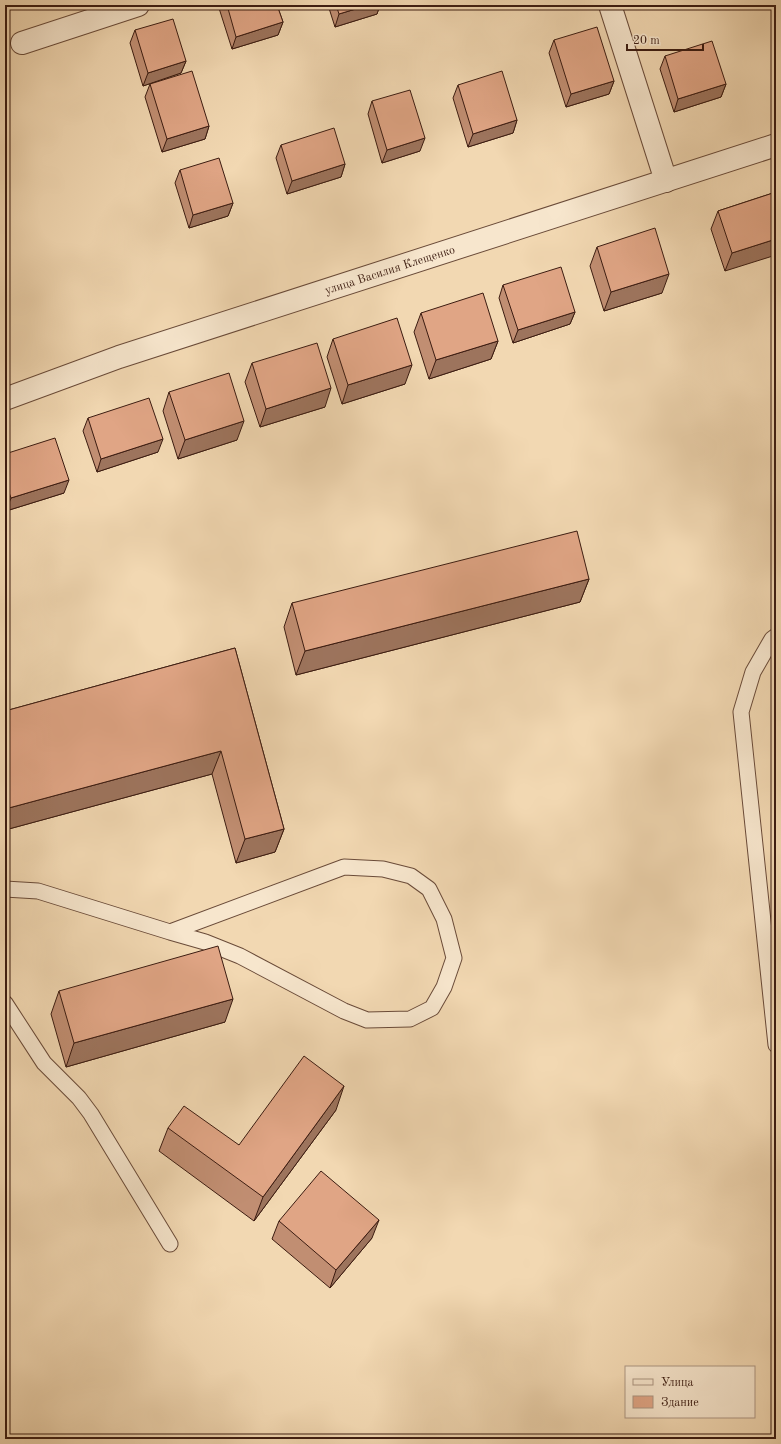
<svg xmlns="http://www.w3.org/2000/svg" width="781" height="1444" font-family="'Old Standard TT',serif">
<rect width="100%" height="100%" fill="#f2d8b2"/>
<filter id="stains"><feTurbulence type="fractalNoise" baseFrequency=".005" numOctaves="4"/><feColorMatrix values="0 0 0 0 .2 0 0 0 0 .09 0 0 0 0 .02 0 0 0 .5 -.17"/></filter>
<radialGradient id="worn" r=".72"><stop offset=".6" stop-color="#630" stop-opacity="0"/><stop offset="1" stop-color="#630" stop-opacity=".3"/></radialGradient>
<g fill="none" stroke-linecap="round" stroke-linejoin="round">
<g stroke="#6a4b39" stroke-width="17">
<g id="service">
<polyline points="776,636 772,639 753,672 741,712 776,1045"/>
<polyline points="5,889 38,891 170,932 205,942 240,956 344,1011 367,1020 410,1019 432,1008 444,987 454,958 444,919 429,889 411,876 383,869 344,867 170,932"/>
<polyline points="5,1003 44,1063 79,1098 91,1114 170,1244"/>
</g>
</g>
<g stroke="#6a4b39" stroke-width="24">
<g id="minor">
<polyline points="610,5 666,181"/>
<polyline points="22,43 138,5"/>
</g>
</g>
<g stroke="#6a4b39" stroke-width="24">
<g id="tertiary">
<path id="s1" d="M5,399L119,357L776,145"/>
</g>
</g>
<use href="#service" stroke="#f7e6cd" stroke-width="15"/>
<use href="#minor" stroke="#f7e6cd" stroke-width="22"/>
<use href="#tertiary" stroke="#f7e6cd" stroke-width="22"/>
</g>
<g fill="#c18e72" stroke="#3c1c11">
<polygon points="218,5 277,5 283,22 278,35 232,49"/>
<polygon points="328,5 380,5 377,14 335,27"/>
<polygon points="776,24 776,45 772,34"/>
<polygon points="135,30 186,61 181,73 143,86 130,43"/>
<polygon points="554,40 614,81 609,94 566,107 549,53"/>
<polygon points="665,56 726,84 721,97 674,112 660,69"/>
<polygon points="150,84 209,126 205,139 162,152 145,97"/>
<polygon points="458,85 517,120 513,133 468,147 453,98"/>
<polygon points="372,101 420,151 382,163 368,114"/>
<polygon points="281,145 345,164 341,177 287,194 276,158"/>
<polygon points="180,170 233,203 228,216 189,228 175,183"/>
<polygon points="776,192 725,271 711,229 718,211"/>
<polygon points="597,247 662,293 604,311 590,266"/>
<polygon points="503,285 575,312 570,324 513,343 499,298"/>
<polygon points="421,313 498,341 491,359 429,379 414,332"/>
<polygon points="333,339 405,384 342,404 327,357"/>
<polygon points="252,363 325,407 260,427 245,382"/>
<polygon points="169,392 237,440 178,459 163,411"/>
<polygon points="88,418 158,452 97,472 83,431"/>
<polygon points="5,454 64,493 6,511 5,508"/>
<polygon points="589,579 580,602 296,675 284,627 292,603"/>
<polygon points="235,648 284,829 275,852 236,863 212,774 5,830 5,711"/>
<polygon points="59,991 225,1022 66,1067 51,1014"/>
<polygon points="336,1110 254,1221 159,1151 168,1128 239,1145"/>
<polygon points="279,1221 372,1238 330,1288 272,1239"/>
</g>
<g fill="#9d745d" stroke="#3c1c11">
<polygon points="369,5 380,5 377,14 335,27 339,14"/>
<polygon points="283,22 278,35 232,49 236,37"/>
<polygon points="186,61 181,73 143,86 148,73"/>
<polygon points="614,81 609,94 566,107 571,94"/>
<polygon points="726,84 721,97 674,112 678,99"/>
<polygon points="517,120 513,133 468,147 473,134"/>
<polygon points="209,126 205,139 162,152 167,139"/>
<polygon points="425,138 420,151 382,163 387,150"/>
<polygon points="345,164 341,177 287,194 292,181"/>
<polygon points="233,203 228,216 189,228 193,215"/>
<polygon points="776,239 776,255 725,271 732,253"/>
<polygon points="669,274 662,293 604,311 611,292"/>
<polygon points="575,312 570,324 513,343 518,330"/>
<polygon points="498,341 491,359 429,379 436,360"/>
<polygon points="412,365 405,384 342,404 348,385"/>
<polygon points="331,388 325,407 260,427 266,409"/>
<polygon points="244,421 237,440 178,459 185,440"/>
<polygon points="163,439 158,452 97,472 101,459"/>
<polygon points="69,480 64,493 6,511 11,498"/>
<polygon points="589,579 580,602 296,675 305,651"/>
<polygon points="221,751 212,774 5,830 5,809"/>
<polygon points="284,829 275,852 236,863 245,839"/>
<polygon points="233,999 225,1022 66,1067 74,1043"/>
<polygon points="344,1086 336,1110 254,1221 263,1197"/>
<polygon points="379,1220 372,1238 330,1288 336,1270"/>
</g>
<g fill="#e0a585" stroke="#3c1c11">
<polygon points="227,5 277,5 283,22 236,37"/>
<polygon points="336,5 369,5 339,14"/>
<polygon points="173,19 186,61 148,73 135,30"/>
<polygon points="597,27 614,81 571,94 554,40"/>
<polygon points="712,41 726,84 678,99 665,56"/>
<polygon points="192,71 209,126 167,139 150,84"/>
<polygon points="502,71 517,120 473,134 458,85"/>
<polygon points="410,90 425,138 387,150 372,101"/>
<polygon points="334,128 345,164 292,181 281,145"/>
<polygon points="219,158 233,203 193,215 180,170"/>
<polygon points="776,192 776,239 732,253 718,211"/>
<polygon points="655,228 669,274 611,292 597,247"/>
<polygon points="561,267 575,312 518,330 503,285"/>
<polygon points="483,293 498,341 436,360 421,313"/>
<polygon points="397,318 412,365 348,385 333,339"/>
<polygon points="317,343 331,388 266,409 252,363"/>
<polygon points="229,373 244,421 185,440 169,392"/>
<polygon points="149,398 163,439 101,459 88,418"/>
<polygon points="55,438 69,480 11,498 5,481 5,454"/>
<polygon points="577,531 589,579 305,651 292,603"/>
<polygon points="235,648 284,829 245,839 221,751 5,809 5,711"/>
<polygon points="218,946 233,999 74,1043 59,991"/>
<polygon points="304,1056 344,1086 263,1197 168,1128 184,1106 239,1145"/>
<polygon points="321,1171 379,1220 336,1270 279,1221"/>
</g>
<g text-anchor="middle" stroke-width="3" stroke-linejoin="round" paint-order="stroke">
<g font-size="12" fill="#3c1c11" stroke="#f7e6cd">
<text dy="4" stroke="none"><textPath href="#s1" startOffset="406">улица Василия Клещенко</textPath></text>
</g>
</g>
<rect width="781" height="1444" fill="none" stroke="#f2d8b2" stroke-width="20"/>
<rect x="6" y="6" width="769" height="1432" fill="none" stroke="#3c1c11" stroke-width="2"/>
<rect x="10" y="10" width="761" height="1424" fill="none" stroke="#3c1c11"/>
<rect x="625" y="1366" width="130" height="52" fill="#f7e6cd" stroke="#ac9582"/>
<rect x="633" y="1379" width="20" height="6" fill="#f7e6cd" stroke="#ac9582"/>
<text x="661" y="1386" font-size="12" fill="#3c1c11">Улица</text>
<rect x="633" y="1396" width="20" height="12" fill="#e0a585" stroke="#ac9582"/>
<text x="661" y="1406" font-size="12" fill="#3c1c11">Здание</text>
<path d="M627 44v6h76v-6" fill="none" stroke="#3c1c11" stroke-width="2"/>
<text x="633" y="44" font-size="12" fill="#3c1c11" stroke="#f7e6cd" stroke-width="3" paint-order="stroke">20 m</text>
<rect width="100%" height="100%" filter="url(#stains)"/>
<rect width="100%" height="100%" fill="url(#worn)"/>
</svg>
